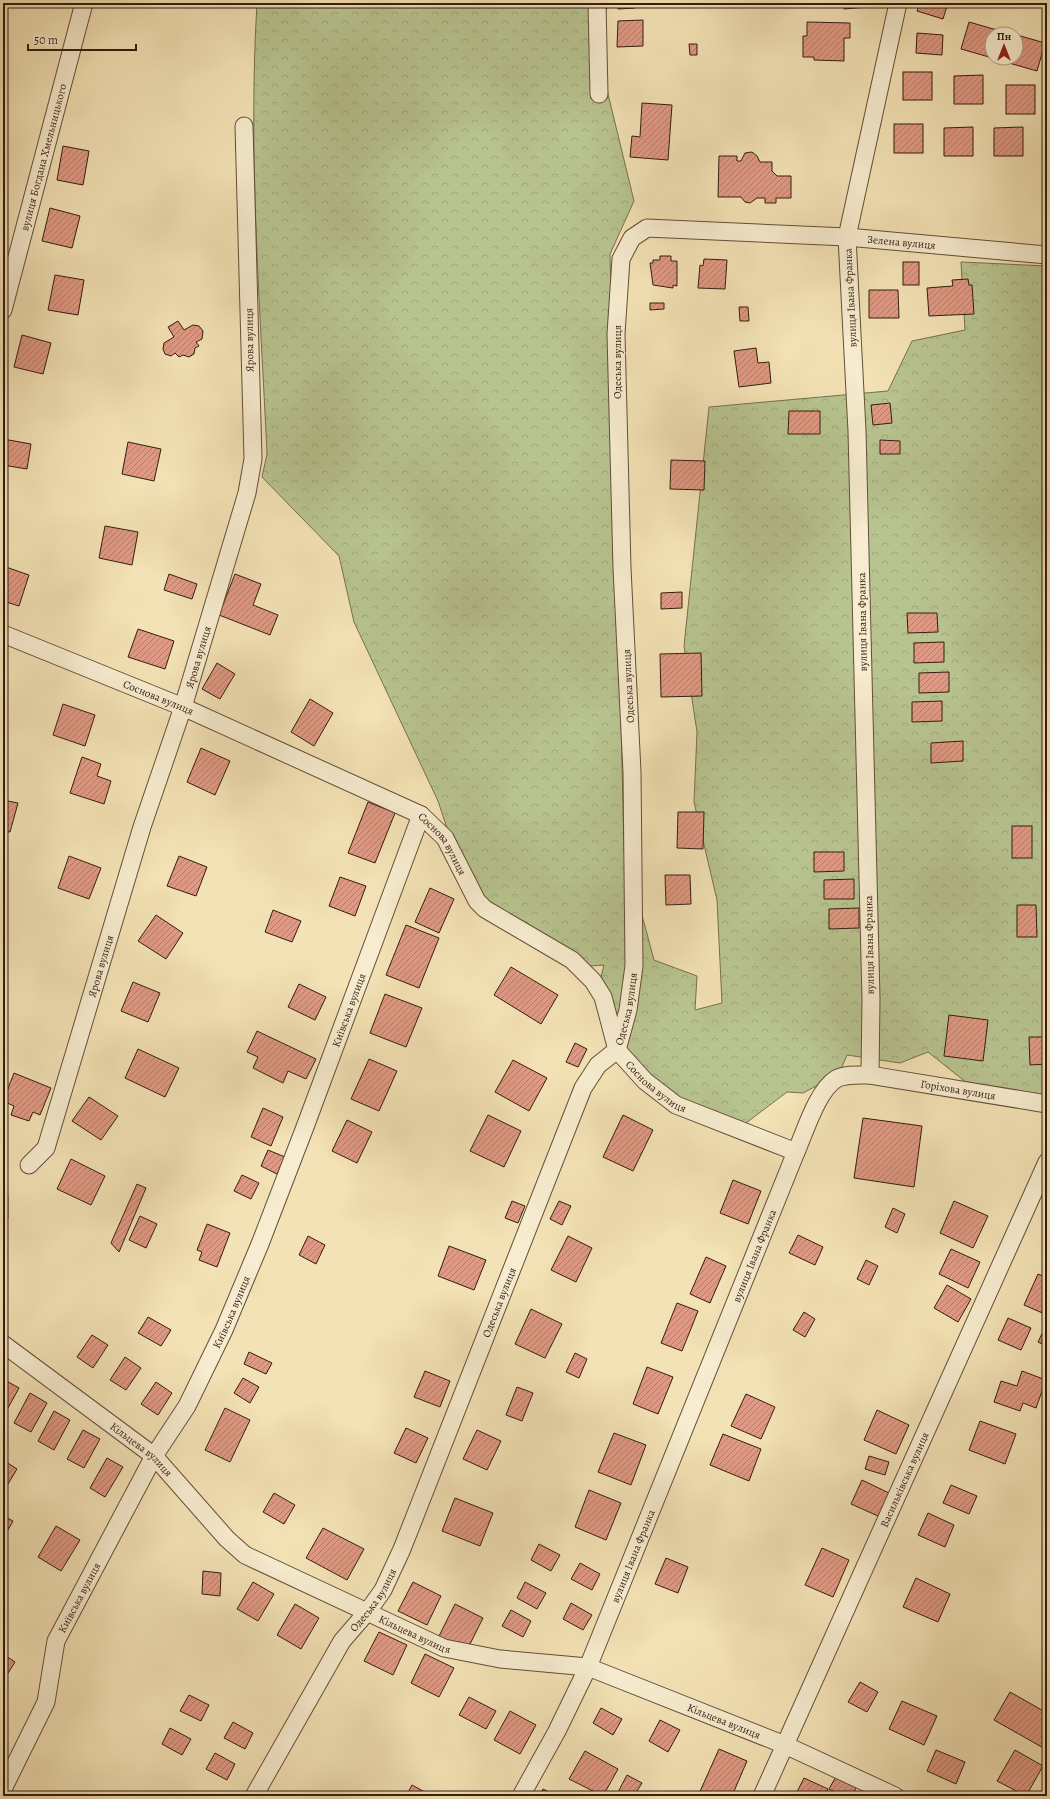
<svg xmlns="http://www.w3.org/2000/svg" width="1050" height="1799" font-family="Alegreya,serif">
<defs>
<pattern id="forest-crowns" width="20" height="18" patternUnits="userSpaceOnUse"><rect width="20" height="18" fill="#b8c490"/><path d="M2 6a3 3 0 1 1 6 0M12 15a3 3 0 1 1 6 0" fill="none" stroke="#9fa87b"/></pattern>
<pattern id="building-hatch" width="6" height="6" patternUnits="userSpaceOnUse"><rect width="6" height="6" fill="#df9a85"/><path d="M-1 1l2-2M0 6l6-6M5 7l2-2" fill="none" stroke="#b67d6b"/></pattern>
</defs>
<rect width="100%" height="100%" fill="#f3e2b5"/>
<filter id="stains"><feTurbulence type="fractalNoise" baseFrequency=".005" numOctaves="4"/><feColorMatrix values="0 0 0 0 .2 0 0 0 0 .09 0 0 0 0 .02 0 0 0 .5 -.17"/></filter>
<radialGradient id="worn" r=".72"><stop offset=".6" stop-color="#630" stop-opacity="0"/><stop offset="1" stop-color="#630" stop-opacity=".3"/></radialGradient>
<g fill="url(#forest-crowns)" stroke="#76704f">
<path d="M257,3H611L606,10L600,61L634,201L610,254L624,848L654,960L697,976L695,1010L722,1003L717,900L694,802L697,732L684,646L709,407L888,391L912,341L965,330L961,262L1047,266V1094L1016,1095L977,1091L928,1052L900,1063L847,1055L839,1074L803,1093L787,1092L746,1123L714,1126L648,1094L626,1058L599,985L604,965L576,967L461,881L446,825L438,801L354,622L339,556L262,477L267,454C260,304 248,153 257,3Z"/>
<polygon points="3,1165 8,1197 8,1218 3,1221"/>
</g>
<g fill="url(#building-hatch)" stroke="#341c0e">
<polygon points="618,3 635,3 635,8 618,9"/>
<polygon points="843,3 866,3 867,7 844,9"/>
<polygon points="920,3 948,3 943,19 917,11"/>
<polygon points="643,20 643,46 617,47 618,21"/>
<polygon points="807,22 850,23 850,38 844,38 844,61 814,60 814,57 803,57 803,36 807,36"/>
<polygon points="969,22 997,30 996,34 992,34 992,47 989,57 961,49"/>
<polygon points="917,33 943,35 942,55 916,53"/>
<polygon points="1017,35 1045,43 1037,71 1009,63 1010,58 1016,58"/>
<polygon points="689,44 697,44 697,55 690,55"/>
<rect x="903" y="72" width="29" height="28"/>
<polygon points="983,75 983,104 954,104 954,76"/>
<rect x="1006" y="85" width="29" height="29"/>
<polygon points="642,103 672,105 668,160 630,157 632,136 640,137"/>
<rect x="894" y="124" width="29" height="29"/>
<polygon points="973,127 973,156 944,156 944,128"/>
<polygon points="1023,127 1023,156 994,156 994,128"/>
<polygon points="63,146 89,151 83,185 57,180"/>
<polygon points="752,152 757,156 760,162 772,162 772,171 777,176 791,176 791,198 776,198 776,203 765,203 765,198 757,198 750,203 745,202 741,197 718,197 719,156 737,156 737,161 741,161 745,153"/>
<polygon points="50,208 80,216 72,248 42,241"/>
<polygon points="660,256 671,256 671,261 677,261 677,286 673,285 673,288 653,285 650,263 653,263 653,260 660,260"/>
<polygon points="704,259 727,260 725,289 698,288 700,265 703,266"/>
<rect x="903" y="262" width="16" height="23"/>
<polygon points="55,275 84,280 78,315 48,310"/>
<polygon points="968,279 969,285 972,285 974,314 929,316 927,288 953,286 952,280"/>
<polygon points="869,290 898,290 899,318 869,318"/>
<polygon points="650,303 664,303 664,309 650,310"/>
<polygon points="739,307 748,307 749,321 740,321"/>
<polygon points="178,321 184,330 193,325 199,326 203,331 202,339 196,342 199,346 195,348 194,354 189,357 183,355 179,357 175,353 171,356 165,354 163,349 164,343 174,337 168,327"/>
<polygon points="22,335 51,343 43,374 14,367"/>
<polygon points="756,348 758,363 769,362 771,383 739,387 734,351"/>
<polygon points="890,403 892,423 873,425 871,405"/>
<polygon points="789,411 820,411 820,434 788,434"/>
<polygon points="3,439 31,444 27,469 3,465"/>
<polygon points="880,440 900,441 900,454 880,454"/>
<polygon points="128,442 161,449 154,481 122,474"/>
<polygon points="671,460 705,461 704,490 670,489"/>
<polygon points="105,526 138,532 132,565 99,558"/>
<polygon points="3,566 29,575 19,606 3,601"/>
<polygon points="169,574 197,584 192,599 164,590"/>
<polygon points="235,574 261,584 253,605 278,615 270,635 219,615"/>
<polygon points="682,592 682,608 661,609 661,593"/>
<polygon points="907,613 937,613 938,632 908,633"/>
<polygon points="138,629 174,641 165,669 128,657"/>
<polygon points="944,642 944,662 914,663 914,643"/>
<polygon points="701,653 702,696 661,697 660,654"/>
<polygon points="217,663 235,674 220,699 202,689"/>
<polygon points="949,672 949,692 919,693 919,673"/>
<polygon points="310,699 333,713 314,746 291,732"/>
<polygon points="942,701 942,721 912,722 912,702"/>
<polygon points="63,704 95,715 85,746 53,735"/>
<polygon points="963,741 963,761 931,763 931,743"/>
<polygon points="201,748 230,761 215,795 187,782"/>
<polygon points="82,757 101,764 97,776 111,781 104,804 70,793"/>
<polygon points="3,800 18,803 10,832 3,831"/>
<polygon points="368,802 395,813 375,863 348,853"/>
<polygon points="678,812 704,812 703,849 677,848"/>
<rect x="1012" y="826" width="20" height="32"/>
<polygon points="814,852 844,852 844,871 814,872"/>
<polygon points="69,856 101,868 89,899 58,888"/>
<polygon points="179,856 207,867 196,896 167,886"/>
<polygon points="665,875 690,875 691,904 666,905"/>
<polygon points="340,877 366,886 355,916 329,906"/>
<polygon points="854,879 854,899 824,899 824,880"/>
<polygon points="430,888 454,899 439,933 415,922"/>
<polygon points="1017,905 1036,905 1037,937 1017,937"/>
<polygon points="859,908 859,928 829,929 829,909"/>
<polygon points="273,910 301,921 292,942 265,932"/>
<polygon points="156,915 183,933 166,959 138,941"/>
<polygon points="406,925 439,938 419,988 386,975"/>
<polygon points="511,967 558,995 541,1024 494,995"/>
<polygon points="133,982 160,993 148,1022 121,1011"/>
<polygon points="299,984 326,997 315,1020 288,1007"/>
<polygon points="385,994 422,1008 406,1047 370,1033"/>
<polygon points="949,1015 988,1020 983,1061 944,1056"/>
<polygon points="257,1031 316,1059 306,1079 288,1071 283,1083 253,1068 258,1057 247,1052"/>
<polygon points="1029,1037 1045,1037 1046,1064 1030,1065"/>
<polygon points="575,1043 587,1049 578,1067 566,1062"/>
<polygon points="138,1049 179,1068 165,1097 125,1078"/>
<polygon points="369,1059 397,1071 379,1111 351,1099"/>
<polygon points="513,1060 547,1078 529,1111 495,1092"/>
<polygon points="14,1073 51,1088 40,1115 33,1112 29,1121 11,1115 14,1106 3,1101"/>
<polygon points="89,1097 118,1116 101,1140 72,1121"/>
<polygon points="263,1108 283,1117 271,1146 251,1137"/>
<polygon points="488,1115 521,1131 504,1167 470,1151"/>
<polygon points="623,1115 653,1130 633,1171 603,1157"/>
<polygon points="863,1118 922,1126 914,1187 854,1178"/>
<polygon points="347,1120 372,1132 357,1163 332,1151"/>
<polygon points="268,1150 285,1157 277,1174 261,1166"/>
<polygon points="71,1159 105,1176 91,1205 57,1189"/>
<polygon points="242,1175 259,1183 251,1199 234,1191"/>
<polygon points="733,1180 761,1191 748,1224 720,1213"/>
<polygon points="137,1184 146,1188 119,1252 111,1243"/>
<polygon points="512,1201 525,1206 518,1223 505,1218"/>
<polygon points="559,1201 571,1206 562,1225 550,1219"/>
<polygon points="954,1201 988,1216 973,1248 940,1233"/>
<polygon points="893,1208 905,1214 897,1233 885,1227"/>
<polygon points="140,1216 157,1224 146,1248 129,1240"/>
<polygon points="207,1224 230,1233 217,1267 199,1260 202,1252 197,1250"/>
<polygon points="798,1235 823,1247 815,1265 789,1253"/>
<polygon points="308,1236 325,1245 316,1264 299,1255"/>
<polygon points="568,1236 592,1248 576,1282 551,1270"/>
<polygon points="449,1246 486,1260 474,1290 438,1276"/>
<polygon points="951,1249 980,1262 968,1288 939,1274"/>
<polygon points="706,1257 726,1266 710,1303 690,1294"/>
<polygon points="866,1260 878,1266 869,1285 857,1279"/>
<polygon points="1038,1274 1047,1278 1047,1315 1024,1305"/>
<polygon points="947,1285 971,1299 958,1322 934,1308"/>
<polygon points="677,1303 698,1311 682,1351 661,1343"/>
<polygon points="531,1309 562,1324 545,1358 515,1344"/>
<polygon points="804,1312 815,1319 805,1337 793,1330"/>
<polygon points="148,1317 171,1330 161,1346 138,1333"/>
<polygon points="1008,1318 1031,1328 1021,1350 998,1340"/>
<polygon points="1047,1323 1047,1346 1038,1342"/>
<polygon points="92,1335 108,1345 93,1368 77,1357"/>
<polygon points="249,1352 272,1363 266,1374 244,1364"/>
<polygon points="575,1353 587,1359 579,1378 566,1372"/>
<polygon points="125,1357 141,1368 126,1390 110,1380"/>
<polygon points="647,1367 673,1377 658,1414 633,1404"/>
<polygon points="425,1371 450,1381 440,1407 414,1397"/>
<polygon points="1022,1371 1046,1380 1036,1408 1023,1403 1020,1411 994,1402 1001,1381 1017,1386"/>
<polygon points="243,1378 259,1387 250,1403 234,1393"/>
<polygon points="3,1379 19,1388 3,1417"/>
<polygon points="156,1382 172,1393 158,1415 141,1404"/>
<polygon points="517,1387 533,1393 522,1421 506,1415"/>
<polygon points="30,1393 47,1403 31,1432 14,1423"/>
<polygon points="746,1394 775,1407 761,1439 731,1426"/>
<polygon points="225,1408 250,1420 230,1462 205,1450"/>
<polygon points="877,1410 909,1425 896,1454 864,1440"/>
<polygon points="54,1411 70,1420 54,1450 38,1441"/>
<polygon points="980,1421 1016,1434 1005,1464 969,1450"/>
<polygon points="406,1428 428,1438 416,1463 394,1453"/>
<polygon points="83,1430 100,1439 84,1468 67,1459"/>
<polygon points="477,1430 501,1441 487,1470 463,1459"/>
<polygon points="614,1433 646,1445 631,1485 598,1472"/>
<polygon points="723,1434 761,1449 749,1481 710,1465"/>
<polygon points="869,1456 889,1462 885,1475 865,1469"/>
<polygon points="107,1458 123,1467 105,1497 90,1488"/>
<polygon points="3,1460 17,1469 5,1489 3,1487"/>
<polygon points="862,1480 889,1493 878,1516 851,1504"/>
<polygon points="951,1485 977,1496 969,1514 943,1503"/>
<polygon points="589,1490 621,1503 606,1540 575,1527"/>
<polygon points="274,1493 295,1505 284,1524 263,1512"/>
<polygon points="455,1498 493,1513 480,1546 442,1531"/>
<polygon points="928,1513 954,1525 945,1547 918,1535"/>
<polygon points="3,1516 13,1521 4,1537 3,1536"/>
<polygon points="56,1526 80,1540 61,1571 38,1557"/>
<polygon points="323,1528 364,1549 347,1580 306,1558"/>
<polygon points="539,1544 560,1555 551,1571 531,1560"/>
<polygon points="822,1548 849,1560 833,1597 805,1585"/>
<polygon points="666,1558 688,1567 678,1593 655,1584"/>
<polygon points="580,1563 600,1574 592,1590 571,1579"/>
<polygon points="203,1571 221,1573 220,1596 202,1594"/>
<polygon points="916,1578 950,1594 938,1622 903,1607"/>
<polygon points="253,1582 274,1594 258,1621 237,1609"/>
<polygon points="413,1582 441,1596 427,1625 398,1611"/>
<polygon points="525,1582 546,1593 537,1609 517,1598"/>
<polygon points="571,1603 592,1615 583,1630 563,1619"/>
<polygon points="295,1604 319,1618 301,1649 277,1635"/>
<polygon points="455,1604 483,1618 467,1650 439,1636"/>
<polygon points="511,1610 531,1621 523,1637 502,1626"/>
<polygon points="379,1632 407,1645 393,1675 364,1661"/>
<polygon points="3,1654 15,1662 3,1681"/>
<polygon points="425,1654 454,1668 439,1697 411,1683"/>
<polygon points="860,1682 878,1692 867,1712 848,1702"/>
<polygon points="1010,1692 1047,1713 1047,1750 994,1720"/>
<polygon points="189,1695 209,1705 201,1721 180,1711"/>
<polygon points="469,1697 496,1711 486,1729 459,1715"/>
<polygon points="902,1701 937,1716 924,1745 889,1729"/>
<polygon points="601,1708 622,1719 613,1735 593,1723"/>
<polygon points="510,1711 536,1725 520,1754 494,1740"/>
<polygon points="660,1720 680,1730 668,1752 649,1741"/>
<polygon points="233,1722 253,1733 245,1749 224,1738"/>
<polygon points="170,1728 191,1739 182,1755 162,1744"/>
<polygon points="719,1749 747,1761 732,1796 698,1796"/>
<polygon points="936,1750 965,1762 956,1784 927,1771"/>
<polygon points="1015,1750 1043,1766 1026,1796 997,1781"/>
<polygon points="585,1751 618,1769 603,1796 569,1779"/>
<polygon points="215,1753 235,1764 227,1780 206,1769"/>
<polygon points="838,1773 858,1784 852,1796 842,1796 829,1789"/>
<polygon points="627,1775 642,1783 634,1796 616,1796"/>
<polygon points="804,1778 828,1789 825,1796 795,1796"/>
<polygon points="412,1785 432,1796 406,1796"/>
<polygon points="543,1789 557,1796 539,1796"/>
</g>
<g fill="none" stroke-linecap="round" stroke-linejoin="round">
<g stroke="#644e38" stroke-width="19">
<g id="minor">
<polyline points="597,3 599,94"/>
<path id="s1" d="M3,310L84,3"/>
<path id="s2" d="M3,634L183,707L421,815L445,838L477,901L485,909L572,960L593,981L603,997L617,1050L645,1081L676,1105L796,1152"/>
<polyline points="870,1075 871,999 857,431 847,237 898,3"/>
<path id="s3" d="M29,1165L46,1148L142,827L183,707L247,493L253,459L244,126"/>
<path id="s4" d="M3,1344L154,1456L227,1539L245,1555L444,1648L500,1659L588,1667L785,1745L895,1796"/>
<path id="s5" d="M3,1789L46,1702L56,1641L154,1456L187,1406L224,1330L260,1244L305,1127L421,815"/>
<path id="s6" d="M254,1796L342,1641L368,1611L383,1590L402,1549L583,1088L598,1065L617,1050L628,1010L634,966L632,772L622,568L616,334L621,259L632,238L647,228L847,237L1047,255"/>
<path id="s7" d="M521,1796L557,1731L588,1667L796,1152C805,1132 817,1091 836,1079C845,1074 859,1075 870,1075L1047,1104"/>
<path id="s8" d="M762,1796L1047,1162"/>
</g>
</g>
<use href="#minor" stroke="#f7eccf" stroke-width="17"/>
</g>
<g text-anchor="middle" stroke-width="3" stroke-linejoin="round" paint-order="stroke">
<g font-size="11" fill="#341c0e" stroke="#f7eccf">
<text dy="4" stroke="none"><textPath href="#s1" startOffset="158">вулиця Богдана Хмельницького</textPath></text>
<text dy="4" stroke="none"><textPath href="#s6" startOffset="1926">Зелена вулиця</textPath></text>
<text transform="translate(850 298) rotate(-93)" y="4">вулиця Івана Франка</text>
<text transform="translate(249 340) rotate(-91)" y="4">Ярова вулиця</text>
<text transform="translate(617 362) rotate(-90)" y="4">Одеська вулиця</text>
<text transform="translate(862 622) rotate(-91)" y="4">вулиця Івана Франка</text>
<text dy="4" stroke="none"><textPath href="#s3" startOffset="538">Ярова вулиця</textPath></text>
<text transform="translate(628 686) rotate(-93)" y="4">Одеська вулиця</text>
<text dy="4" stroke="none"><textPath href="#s2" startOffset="168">Соснова вулиця</textPath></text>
<text dy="4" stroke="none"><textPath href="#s2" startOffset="492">Соснова вулиця</textPath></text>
<text transform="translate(869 945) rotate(-91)" y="4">вулиця Івана Франка</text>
<text dy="4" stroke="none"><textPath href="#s3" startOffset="214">Ярова вулиця</textPath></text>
<text dy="4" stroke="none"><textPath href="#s6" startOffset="878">Одеська вулиця</textPath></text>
<text dy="4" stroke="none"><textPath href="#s5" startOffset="856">Київська вулиця</textPath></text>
<text dy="4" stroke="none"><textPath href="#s2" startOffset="829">Соснова вулиця</textPath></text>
<text dy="4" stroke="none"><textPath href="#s7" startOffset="909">Горіхова вулиця</textPath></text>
<text dy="4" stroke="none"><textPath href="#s7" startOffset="589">вулиця Івана Франка</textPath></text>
<text dy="4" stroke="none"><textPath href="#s6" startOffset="554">Одеська вулиця</textPath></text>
<text dy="4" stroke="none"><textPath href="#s5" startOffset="532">Київська вулиця</textPath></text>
<text dy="4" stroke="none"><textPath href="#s4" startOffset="174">Кільцева вулиця</textPath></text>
<text dy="4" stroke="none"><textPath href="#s8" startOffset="347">Васильківська вулиця</textPath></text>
<text dy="4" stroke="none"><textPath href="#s7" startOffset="265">вулиця Івана Франка</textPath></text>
<text dy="4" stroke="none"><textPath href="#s5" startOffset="208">Київська вулиця</textPath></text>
<text dy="4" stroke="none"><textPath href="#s6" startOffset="230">Одеська вулиця</textPath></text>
<text dy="4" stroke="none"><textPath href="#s4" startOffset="510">Кільцева вулиця</textPath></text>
<text dy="4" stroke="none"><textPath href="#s4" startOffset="834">Кільцева вулиця</textPath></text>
</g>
</g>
<rect width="1050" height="1799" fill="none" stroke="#f3e2b5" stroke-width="16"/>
<rect x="4" y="4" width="1042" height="1791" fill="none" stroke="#341c0e" stroke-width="2"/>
<rect x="8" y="8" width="1034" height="1783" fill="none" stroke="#341c0e"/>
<g transform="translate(1004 46)"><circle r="19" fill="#f7eccf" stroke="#a99982"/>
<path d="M0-3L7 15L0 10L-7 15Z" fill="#8f2418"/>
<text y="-6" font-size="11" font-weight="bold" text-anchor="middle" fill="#341c0e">Пн</text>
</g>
<path d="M28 44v6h108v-6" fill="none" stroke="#341c0e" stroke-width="2"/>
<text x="34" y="44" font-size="12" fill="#341c0e" stroke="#f7eccf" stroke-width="3" paint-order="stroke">50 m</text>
<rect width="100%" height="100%" filter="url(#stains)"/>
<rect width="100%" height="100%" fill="url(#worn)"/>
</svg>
